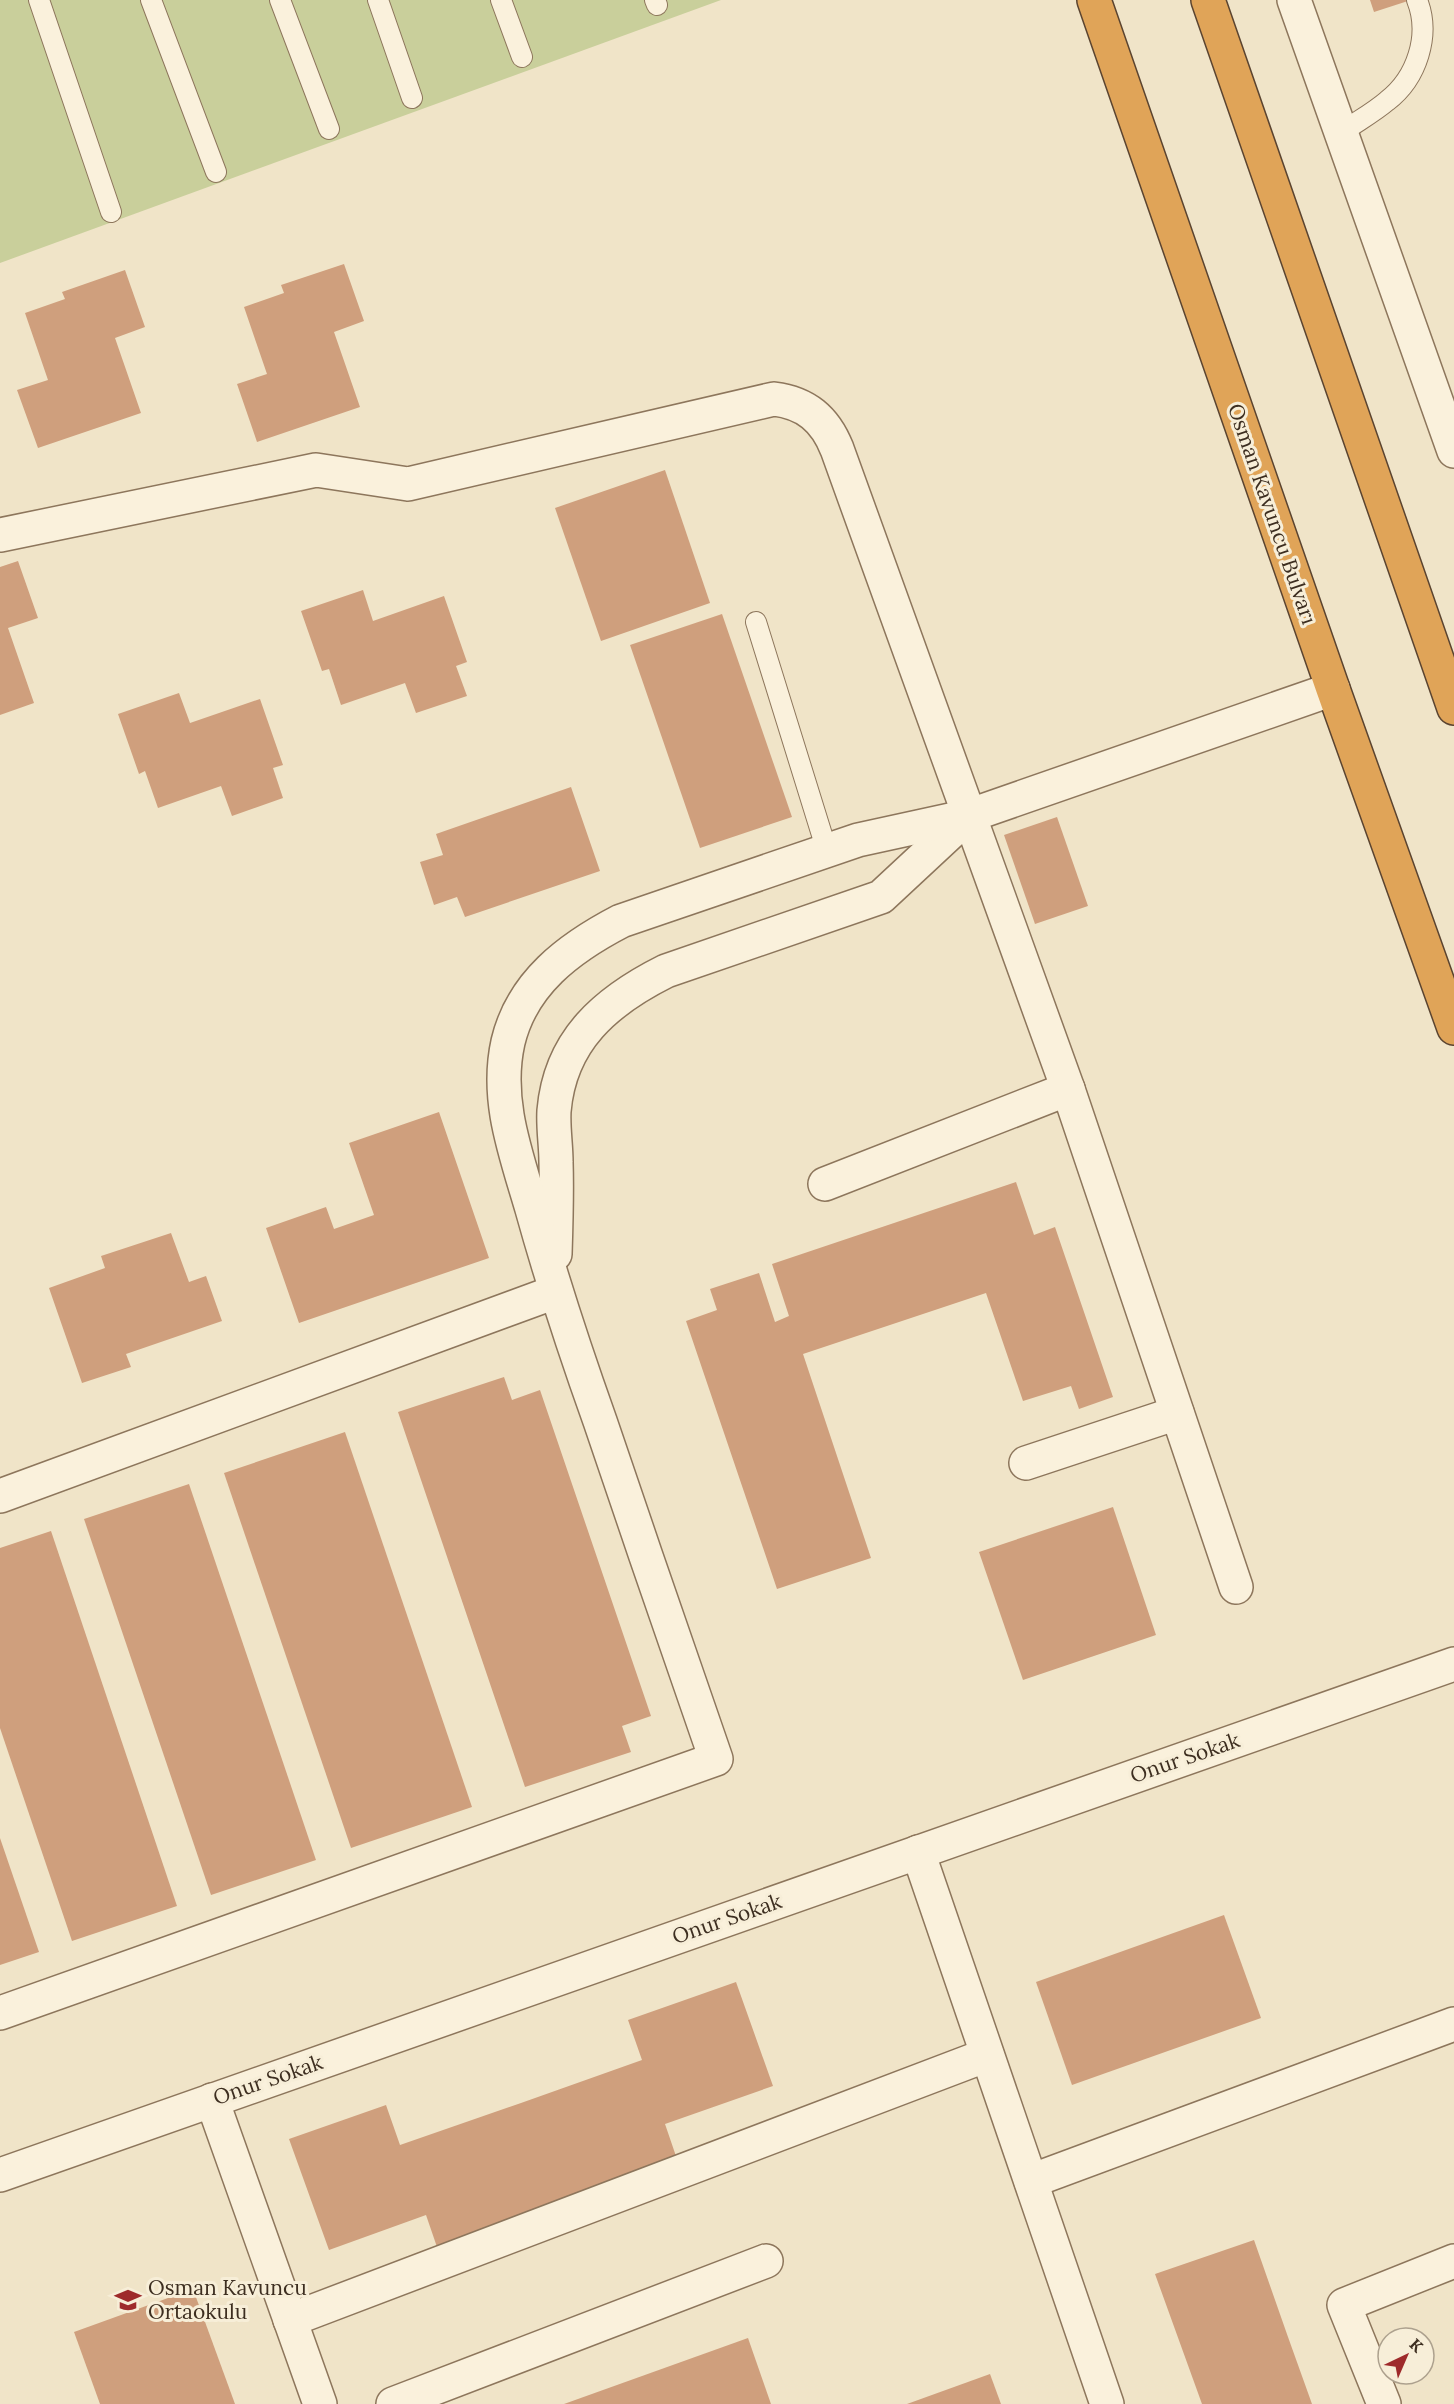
<svg xmlns="http://www.w3.org/2000/svg" width="1454" height="2404" font-family="Lora,serif">
<rect width="100%" height="100%" fill="#f0e4c8"/>
<polygon fill="#c9cf9b" points="0,0 721,0 0,263"/>
<g fill="#cf9f7d">
<polygon points="1370,0 1411,0 1374,12"/>
<polygon points="344,264 364,321 334,332 360,407 257,442 237,384 267,374 244,307 284,293 281,285"/>
<polygon points="125,270 145,327 115,338 141,413 38,448 17,390 48,380 25,313 65,299 62,292"/>
<polygon points="665,470 710,603 601,641 555,508"/>
<polygon points="18,561 38,618 8,628 34,703 0,715 0,567"/>
<polygon points="363,590 373,621 444,596 467,662 456,666 467,696 416,713 405,683 341,705 329,669 322,671 301,611"/>
<polygon points="722,614 792,817 700,848 630,645"/>
<polygon points="179,693 190,723 260,699 283,765 273,768 283,798 232,816 221,786 158,808 145,771 139,774 118,714"/>
<polygon points="571,787 600,871 465,917 457,897 434,905 420,862 443,855 436,834"/>
<polygon points="1057,817 1088,906 1035,924 1004,835"/>
<polygon points="439,1112 489,1258 299,1323 266,1228 326,1207 334,1229 374,1215 349,1143"/>
<polygon points="1016,1182 1034,1235 1055,1227 1113,1397 1079,1409 1071,1386 1023,1401 986,1293 803,1354 871,1558 777,1589 686,1321 717,1310 710,1289 759,1273 775,1322 789,1316 772,1264"/>
<polygon points="171,1233 189,1282 206,1276 222,1321 126,1354 131,1367 82,1383 49,1288 105,1268 101,1256"/>
<polygon points="504,1377 512,1400 540,1390 651,1716 622,1726 631,1752 525,1787 398,1412"/>
<polygon points="345,1432 472,1807 351,1848 224,1473"/>
<polygon points="189,1484 316,1860 211,1895 84,1519"/>
<polygon points="1113,1507 1156,1635 1023,1680 979,1552"/>
<polygon points="51,1531 177,1906 72,1941 0,1728 0,1548"/>
<polygon points="0,1838 39,1952 0,1965"/>
<polygon points="1224,1915 1261,2018 1072,2085 1036,1982"/>
<polygon points="736,1982 773,2086 665,2124 678,2162 437,2247 426,2215 329,2250 289,2139 386,2105 400,2145 521,2103 642,2060 628,2020"/>
<polygon points="1254,2240 1288,2337 1312,2404 1202,2404 1155,2274"/>
<polygon points="193,2289 235,2404 100,2404 74,2332"/>
<polygon points="748,2338 771,2404 564,2404"/>
<polygon points="990,2374 1001,2404 907,2404"/>
</g>
<g fill="none" stroke-linecap="round" stroke-linejoin="round">
<g stroke="#8d765c" stroke-width="22">
<g id="lane">
<polyline points="39,0 111,212"/>
<polyline points="151,0 216,172"/>
<polyline points="280,0 329,129"/>
<polyline points="378,0 412,98"/>
<polyline points="501,0 522,57"/>
<polyline points="655,0 657,5"/>
<path d="M1341,133C1356,122 1373,113 1387,101C1417,78 1431,35 1417,0"/>
<polyline points="756,622 827,851"/>
</g>
</g>
<g stroke="#8d765c" stroke-width="36">
<g id="street">
<polyline points="1294,0 1454,451"/>
<path d="M0,535L316,470L408,484L774,399C806,403 825,419 837,449L1068,1089L1236,1587"/>
<polyline points="825,1184 1068,1089"/>
<path d="M555,1254C556,1224 557,1193 556,1162C556,1145 553,1128 554,1111C560,1040 606,1001 666,971L881,897L967,817"/>
<polyline points="1026,1463 1177,1413"/>
<polyline points="0,1496 555,1292"/>
<polyline points="918,1852 1107,2404"/>
<path d="M0,2013L716,1759C677,1646 638,1534 600,1421C575,1351 552,1281 532,1209C516,1154 495,1100 508,1042C522,983 569,948 621,921L858,840L968,816L1333,689"/>
<polyline points="212,2100 320,2404"/>
<polyline points="0,2175 1454,1664"/>
<polyline points="1031,2181 1454,2024"/>
<polyline points="290,2320 987,2055"/>
<polyline points="393,2404 766,2261"/>
<polyline points="1384,2404 1344,2305 1454,2261"/>
</g>
</g>
<g stroke="#5b4430" stroke-width="36">
<g id="highway">
<polyline points="1094,0 1333,689 1454,1028"/>
<polyline points="1208,0 1454,708"/>
</g>
</g>
<use href="#lane" stroke="#faf1dc" stroke-width="20"/>
<use href="#street" stroke="#faf1dc" stroke-width="33"/>
<use href="#highway" stroke="#e0a458" stroke-width="33"/>
</g>
<defs>
<g id="school-bare" transform="scale(2.07)"><path d="M0-5L7-2L0 1L-7-2ZM-4 1L0 2.5L4 1V4Q0 6-4 4Z" fill="#9e2a2b" stroke="#f7eed8" stroke-width="2.5" paint-order="stroke"/></g>
</defs>
<g fill-rule="evenodd">
<use href="#school-bare" x="128" y="2300"/>
</g>
<g text-anchor="middle" stroke-width="6" stroke-linejoin="round" paint-order="stroke">
<g font-size="21" fill="#3d2e20" stroke="#f7eed8">
<text transform="translate(1272 514) rotate(71)" y="7">Osman Kavuncu Bulvarı</text>
<text transform="translate(1185 1758) rotate(-19)" y="7">Onur Sokak</text>
<text transform="translate(727 1919) rotate(-19)" y="7">Onur Sokak</text>
<text transform="translate(268 2080) rotate(-19)" y="7">Onur Sokak</text>
</g>
<g font-size="21" fill="#3d2e20" stroke="#f7eed8" text-anchor="start">
<text x="148" y="2295">Osman Kavuncu<tspan x="148" dy="24">Ortaokulu</tspan></text>
</g>
</g>
<g transform="translate(1406 2356) rotate(44)"><circle r="28" fill="#f7eed8" stroke="#ada18e" stroke-width="1.5"/>
<path d="M0-4.5L10 22L0 15L-10 22Z" fill="#9e2a2b"/>
<text y="-9" font-size="16" font-weight="bold" text-anchor="middle" fill="#3d2e20">K</text>
</g>
</svg>
